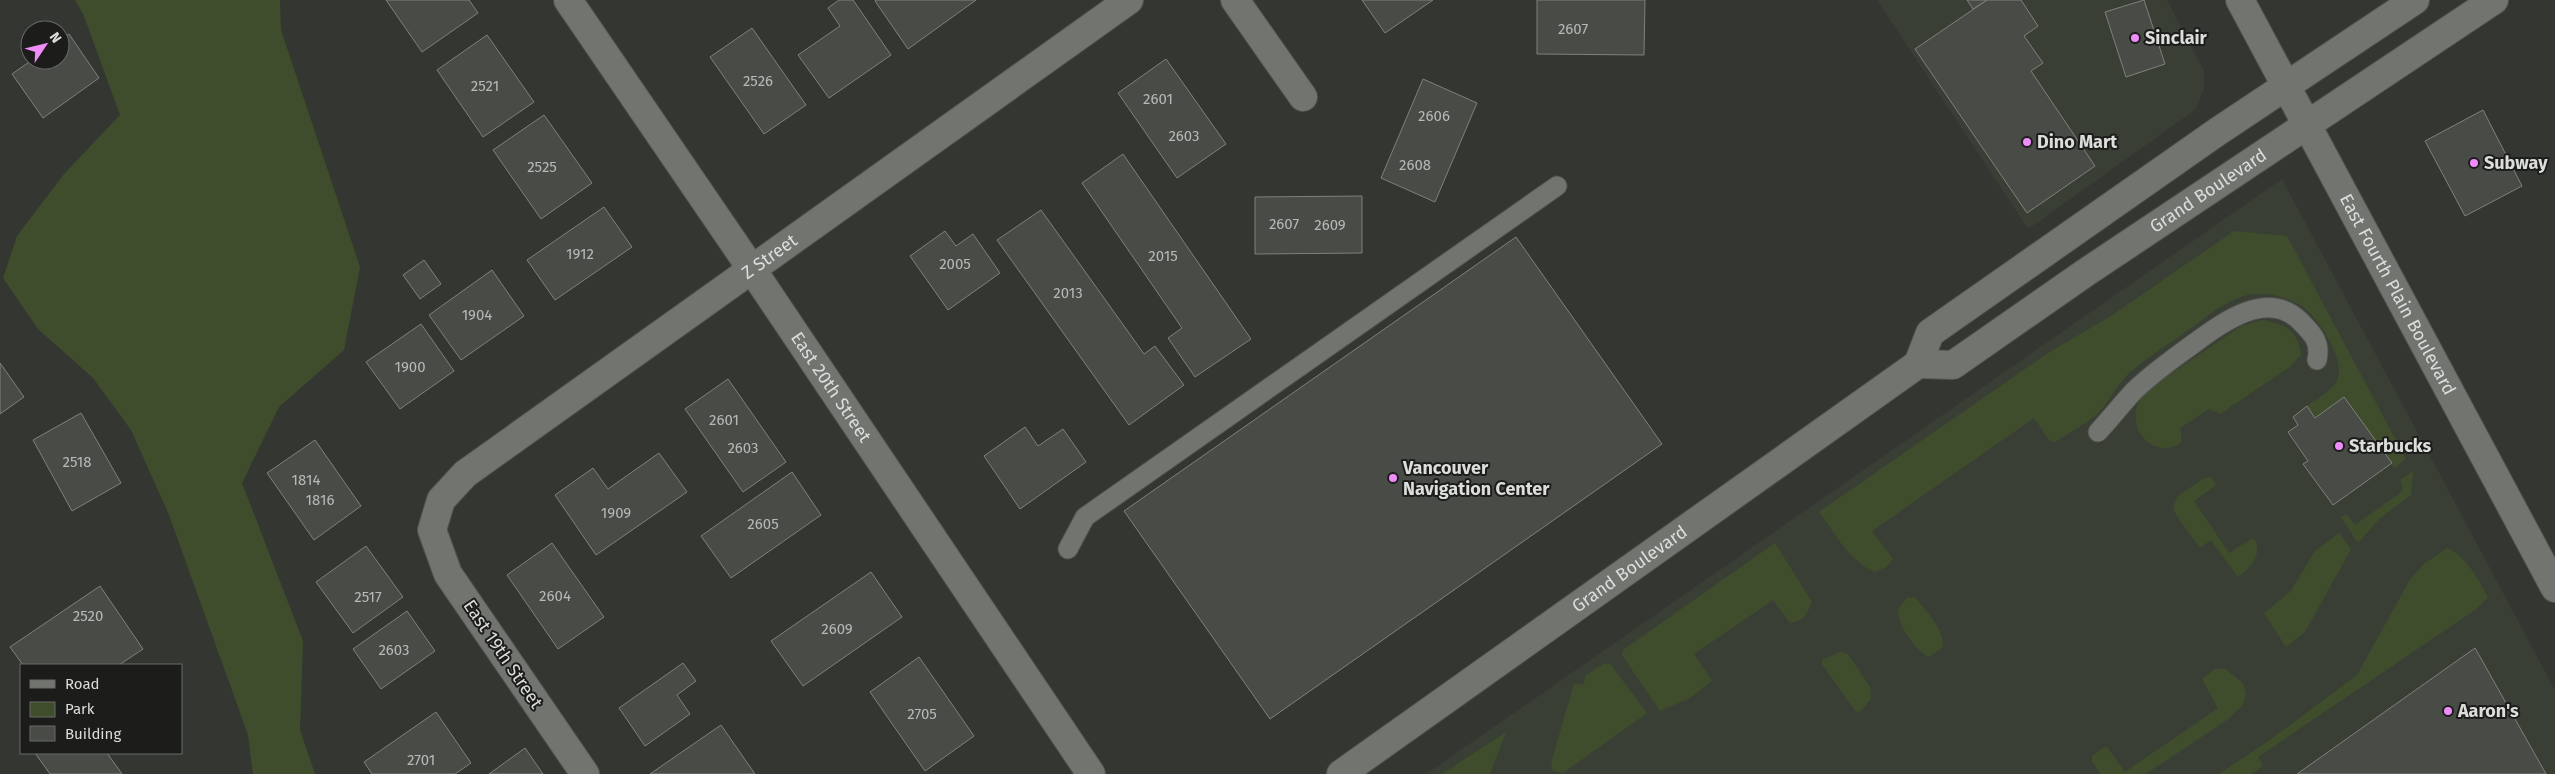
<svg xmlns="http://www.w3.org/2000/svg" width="2555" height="774" font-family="'Fira Sans',sans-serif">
<rect width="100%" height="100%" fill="#343631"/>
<g fill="#3a3f35">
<polygon points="1877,0 2167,0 2204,71 2204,89 2195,110 2028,229"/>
<polygon points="2282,179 2555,690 2555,774 1426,774"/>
</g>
<g fill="#3f4d2d">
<polygon points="75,0 280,0 281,30 360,267 344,350 279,407 242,483 303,641 300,730 315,774 253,774 248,735 169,515 131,430 93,378 38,329 3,278 17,236 64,174 120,115 84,16"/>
<path d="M2234,231L2287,236L2406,459L2394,468L2344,397L2316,417L2307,406C2316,399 2330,392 2336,382C2349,363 2317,315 2300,305C2285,295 2255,290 2238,298C2220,305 2205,318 2190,329C2169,344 2145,358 2126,376C2115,388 2108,404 2096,415C2084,425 2068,433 2055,442L2050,441L2034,418L1872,531L1893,559L1886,567L1875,572C1850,562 1835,533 1819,512L2048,353L2111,316Z"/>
<path d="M2262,320C2285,324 2298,330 2301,355L2290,367L2220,414L2209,409L2180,428L2182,442C2154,462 2124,428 2140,400C2142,396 2147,392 2150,388L2241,326Z"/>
<polygon points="2413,471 2411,495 2379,519 2358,543 2341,517 2346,514 2355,525 2400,493 2403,488 2400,480"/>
<path d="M2211,477L2216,485L2194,501L2229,553L2251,539H2254C2263,555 2251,567 2238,577L2211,540L2200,548L2176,515L2173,507L2178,496L2204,478Z"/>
<polygon points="2339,533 2351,549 2305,632 2286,647 2264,613 2290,592 2315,551"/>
<path d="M1775,543L1812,602C1807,614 1803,622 1790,623L1773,600L1694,654L1712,681L1690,698L1660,711L1622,655L1623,650Z"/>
<path d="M2447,548C2465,555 2480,581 2488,598L2475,610L2258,757L2263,766L2251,774H2219L2274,737L2357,675L2411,578L2424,564Z"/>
<path d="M1915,597C1926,612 1944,628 1943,647L1929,657C1917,652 1894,622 1899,608C1901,605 1905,601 1907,598Z"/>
<polygon points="1840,652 1848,654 1870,687 1871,699 1861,711 1856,712 1822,664 1822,660"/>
<polygon points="1605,663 1611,665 1647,713 1563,773 1553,771 1551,763 1573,687 1575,683 1583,685 1586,675"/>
<polygon points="2215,669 2225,669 2243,683 2246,695 2242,706 2227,720 2146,774 2100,774 2092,761 2092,756 2103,748 2107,747 2125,772 2218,708 2202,679"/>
<polygon points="1506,732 1490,774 1442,774"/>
</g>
<g fill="#484b46" stroke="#7f827c">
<polygon points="386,0 469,0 478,13 422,52"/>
<polygon points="839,0 853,0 891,55 829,98 798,55 840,26 828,8"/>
<polygon points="976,0 908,49 875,1 876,0"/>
<polygon points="1362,0 1433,0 1385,33"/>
<polygon points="1537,0 1645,0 1644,55 1537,54"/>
<polygon points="1967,0 1987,0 1973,9"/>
<polygon points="1987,0 2021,0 2038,26 2024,36 2043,63 2031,71 2095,166 2027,213 1915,49"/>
<polygon points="2144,0 2165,64 2126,77 2105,12"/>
<polygon points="752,28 806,105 764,134 710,57"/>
<polygon points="69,34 99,78 43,118 12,74 32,60 60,60 60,41"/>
<polygon points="487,35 534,102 483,137 437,70"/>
<polygon points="1166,59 1226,144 1177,178 1118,93"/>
<polygon points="1423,79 1477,103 1435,202 1381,178"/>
<polygon points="2483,110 2522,186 2465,216 2425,141"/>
<polygon points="544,115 592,183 541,219 493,150"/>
<polygon points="1123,154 1251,339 1195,377 1168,338 1182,328 1082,183"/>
<polygon points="1362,196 1362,253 1255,254 1255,197"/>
<polygon points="604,207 632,247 555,300 527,260"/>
<polygon points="1041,210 1144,354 1155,346 1184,385 1129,425 997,240"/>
<polygon points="945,231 956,246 973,234 1000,273 948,310 910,256"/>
<polygon points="1516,237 1662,444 1270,719 1124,511"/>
<polygon points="424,260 441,284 420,299 403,275"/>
<polygon points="492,270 524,316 461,360 429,315"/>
<polygon points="421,324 454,371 400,409 366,362"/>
<polygon points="0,363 24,397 0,414"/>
<polygon points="728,379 786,462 743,492 685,409"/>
<polygon points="2344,397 2392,463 2333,505 2303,464 2308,461 2288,432 2298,425 2293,417 2307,406 2315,418"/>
<polygon points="81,413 121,483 72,511 33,440"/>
<polygon points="1025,427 1038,446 1063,429 1086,462 1020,509 984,456"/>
<polygon points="315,440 361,506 314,540 267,473"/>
<polygon points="659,453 687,492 596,555 555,495 593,468 608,489"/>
<polygon points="792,472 821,515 731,578 701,536"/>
<polygon points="552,543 604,617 558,649 507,575"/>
<polygon points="366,546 403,597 353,633 316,582"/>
<polygon points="871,572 902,617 803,686 771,641"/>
<polygon points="100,586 143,649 119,665 23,665 10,647"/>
<polygon points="407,611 435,651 381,689 353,649"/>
<polygon points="2475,648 2546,774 2297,774"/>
<polygon points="919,657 974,736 925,771 870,692"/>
<polygon points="683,663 696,681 677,695 690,714 645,746 619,708"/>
<polygon points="436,712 471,763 455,774 372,774 364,762"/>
<polygon points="721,725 755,774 650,774"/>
<polygon points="525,748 543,774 489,774"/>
<polygon points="35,753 107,753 122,774 50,774"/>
</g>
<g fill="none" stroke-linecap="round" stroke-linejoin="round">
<g stroke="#51534f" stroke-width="21">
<g id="service">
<path d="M2098,432C2110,419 2121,405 2133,392C2150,375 2170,361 2189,347C2218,326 2266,287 2300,321C2313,334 2321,342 2317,360"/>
<polyline points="1068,549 1085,517 1557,186"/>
</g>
</g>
<g stroke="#51534f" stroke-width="30">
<g id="minor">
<path id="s1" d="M568,0L751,268L1091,774"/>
<polyline points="1235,0 1303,97"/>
<path id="s2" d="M585,774L448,574L432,530L441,500L465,474L1129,0"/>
</g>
</g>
<g stroke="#51534f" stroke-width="30">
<g id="secondary">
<path id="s3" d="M2240,0L2555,588"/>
<path id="s4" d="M1918,364L1953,365L2085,273L2494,0"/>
<path id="s5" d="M1341,774L1918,364L1930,333L2217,132L2415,0"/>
</g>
</g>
<use href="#service" stroke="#72746f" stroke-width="19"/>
<use href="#minor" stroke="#72746f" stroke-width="28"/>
<use href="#secondary" stroke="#72746f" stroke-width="28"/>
</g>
<g fill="#ee8cf9" stroke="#1c1d1b" stroke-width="2">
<circle cx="2135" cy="38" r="5"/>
<circle cx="2027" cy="142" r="5"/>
<circle cx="2474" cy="163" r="5"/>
<circle cx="2339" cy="446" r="5"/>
<circle cx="1393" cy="478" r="5"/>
<circle cx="2448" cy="711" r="5"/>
</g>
<g text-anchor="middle" stroke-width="4" stroke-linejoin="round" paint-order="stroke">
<g font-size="15" fill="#b7b9b6">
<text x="1573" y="34">2607</text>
<text x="758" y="86">2526</text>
<text x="485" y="91">2521</text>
<text x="1158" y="104">2601</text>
<text x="1434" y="121">2606</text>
<text x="1184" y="141">2603</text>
<text x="1415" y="170">2608</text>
<text x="542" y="172">2525</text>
<text x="1284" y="229">2607</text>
<text x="1330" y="230">2609</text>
<text x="580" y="259">1912</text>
<text x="1163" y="261">2015</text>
<text x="955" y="269">2005</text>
<text x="1068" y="298">2013</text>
<text x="477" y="320">1904</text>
<text x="410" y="372">1900</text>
<text x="724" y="425">2601</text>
<text x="743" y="453">2603</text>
<text x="77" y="467">2518</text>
<text x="306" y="485">1814</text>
<text x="320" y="505">1816</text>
<text x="616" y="518">1909</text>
<text x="763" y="529">2605</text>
<text x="555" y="601">2604</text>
<text x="368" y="602">2517</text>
<text x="88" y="621">2520</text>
<text x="837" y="634">2609</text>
<text x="394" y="655">2603</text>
<text x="922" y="719">2705</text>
<text x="421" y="765">2701</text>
</g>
<g font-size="18" font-weight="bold" fill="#dcdedb" stroke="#1c1d1b" text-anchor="start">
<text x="2145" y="44">Sinclair</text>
<text x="2037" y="148">Dino Mart</text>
<text x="2484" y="169">Subway</text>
<text x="2349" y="452">Starbucks</text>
<text x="1403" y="474">Vancouver<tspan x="1403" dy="21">Navigation Center</tspan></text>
<text x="2458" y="717">Aaron's</text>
</g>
<g font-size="18" fill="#dcdedb" stroke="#1c1d1b">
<text dy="6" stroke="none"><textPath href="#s4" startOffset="344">Grand Boulevard</textPath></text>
<text dy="6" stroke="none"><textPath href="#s2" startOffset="730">Z Street</textPath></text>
<text dy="6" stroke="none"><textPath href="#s3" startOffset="334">East Fourth Plain Boulevard</textPath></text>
<text dy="6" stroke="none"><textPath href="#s1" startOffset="468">East 20th Street</textPath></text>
<text dy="6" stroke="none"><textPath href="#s5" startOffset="354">Grand Boulevard</textPath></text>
<text transform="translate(503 654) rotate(56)" y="6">East 19th Street</text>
</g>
</g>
<rect x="20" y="664" width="162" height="90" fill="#1c1d1b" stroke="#696a68"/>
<rect x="30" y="680" width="25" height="8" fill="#72746f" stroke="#696a68"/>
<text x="65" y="689" font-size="15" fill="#dcdedb">Road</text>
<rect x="30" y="702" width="25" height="15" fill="#3f4d2d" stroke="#696a68"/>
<text x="65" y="714" font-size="15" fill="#dcdedb">Park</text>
<rect x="30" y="726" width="25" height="15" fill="#484b46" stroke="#696a68"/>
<text x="65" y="739" font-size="15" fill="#dcdedb">Building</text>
<g transform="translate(45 45) rotate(55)"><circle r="24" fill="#1c1d1b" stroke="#696a68"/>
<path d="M0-4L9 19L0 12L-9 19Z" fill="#ee8cf9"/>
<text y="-8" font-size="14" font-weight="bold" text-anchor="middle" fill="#dcdedb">N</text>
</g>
</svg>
